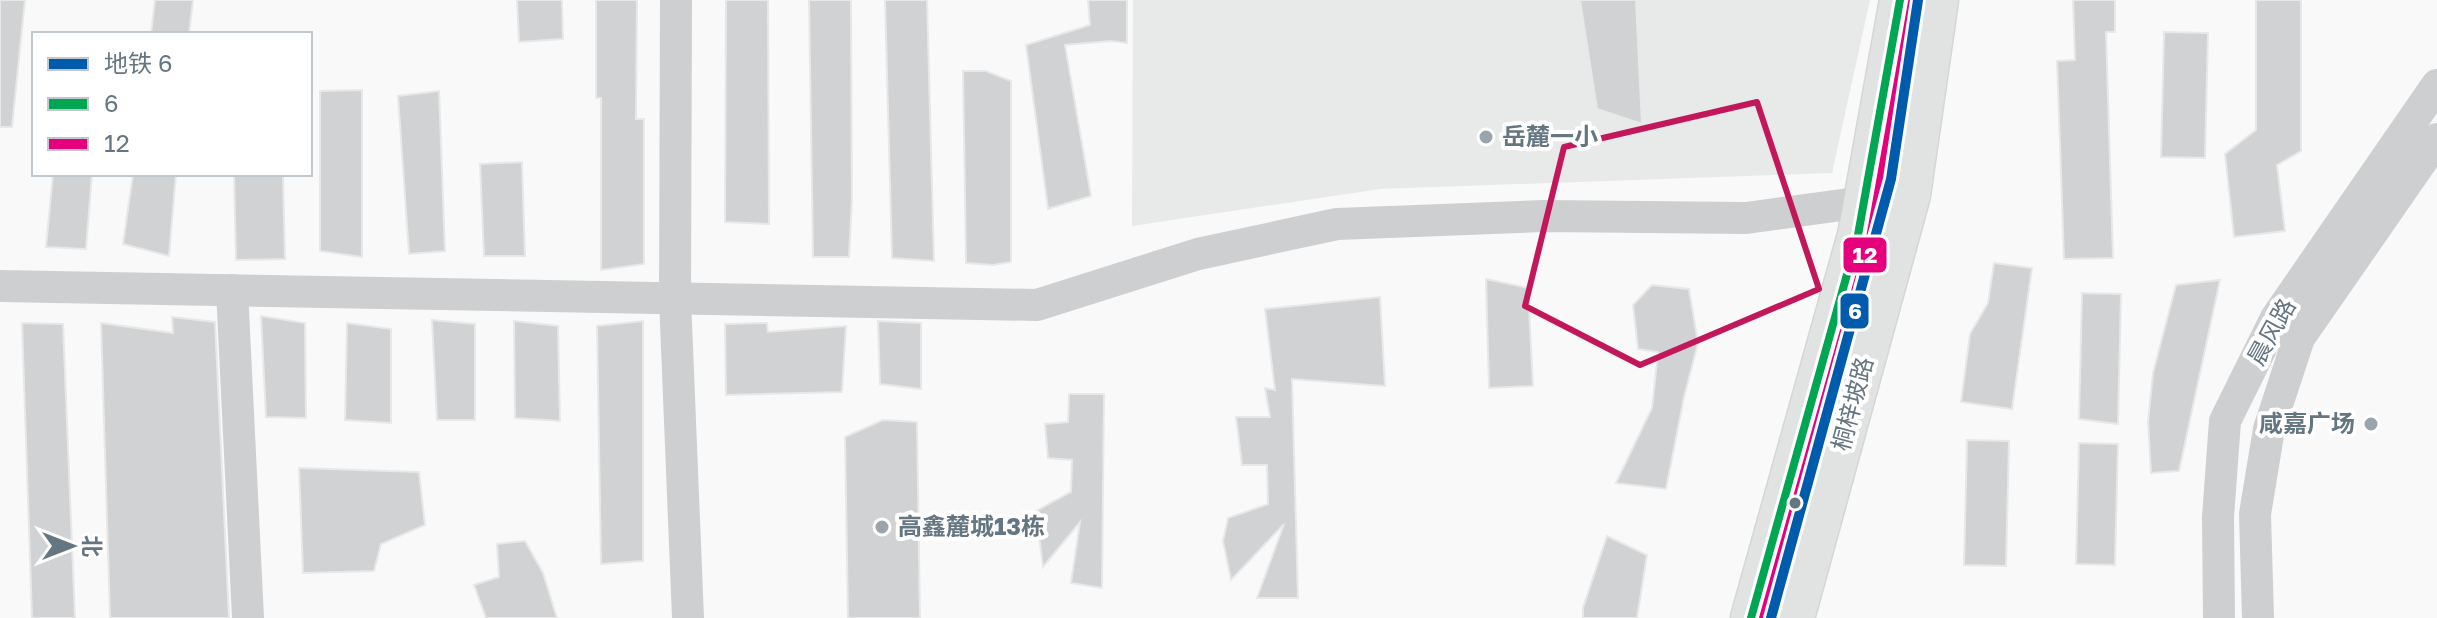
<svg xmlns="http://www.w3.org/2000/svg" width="2437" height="618" font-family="'Golos Text','Noto Sans SC',sans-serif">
<rect width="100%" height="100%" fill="#f9f9f9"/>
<polygon fill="#e8e9e9" points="1133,0 1870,0 1832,173 1380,189 1132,226"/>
<g fill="#d0d2d3" stroke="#e8e8e8" stroke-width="2">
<polygon points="0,0 25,0 12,127 0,127"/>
<polygon points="155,0 193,0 189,34 151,34"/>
<polygon points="517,0 562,0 563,39 519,42"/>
<polygon points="596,0 637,0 636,119 644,119 644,264 601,270 601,98 596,98"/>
<polygon points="726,0 768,0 769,224 725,222"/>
<polygon points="809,0 851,0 852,199 849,257 813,257"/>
<polygon points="885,0 927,0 934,261 892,258"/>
<polygon points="1088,0 1127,0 1127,43 1110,41 1065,45 1091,196 1048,209 1026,45 1090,25"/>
<polygon points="1580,0 1636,0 1642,124 1597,109"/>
<polygon points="2073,0 2115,0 2115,32 2106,32 2113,258 2064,259 2057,61 2075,60"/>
<polygon points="2256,0 2301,0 2301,151 2277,165 2285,231 2234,237 2225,154 2256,130"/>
<polygon points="2164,32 2208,33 2205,158 2161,157"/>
<polygon points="963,71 986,71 1011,81 1011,262 993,265 966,263"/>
<polygon points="362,90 362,257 320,251 320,91"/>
<polygon points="439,91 445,251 409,254 398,96"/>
<polygon points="522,162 525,256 484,256 480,164"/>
<polygon points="53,174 92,174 86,249 46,247"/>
<polygon points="133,174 176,174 169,256 123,244"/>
<polygon points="234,174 283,174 285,259 236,260"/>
<polygon points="1994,263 2032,268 2012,409 1961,402 1970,334 1988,303"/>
<polygon points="1486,279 1528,288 1533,386 1489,388"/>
<polygon points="2220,280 2179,471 2151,473 2148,422 2153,373 2176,285"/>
<polygon points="1652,285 1689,289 1698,343 1684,397 1666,489 1616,483 1652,408 1658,352 1638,349 1633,305"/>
<polygon points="2082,293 2121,294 2118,424 2079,419"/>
<polygon points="1380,297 1385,386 1292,379 1298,598 1257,598 1284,524 1231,580 1223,541 1228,518 1268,504 1267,465 1242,465 1236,417 1270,417 1265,388 1275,390 1265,309"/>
<polygon points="261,316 305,323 306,418 266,417"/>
<polygon points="172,317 215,322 229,618 110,618 101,323 173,333"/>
<polygon points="432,320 475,324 475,420 437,420"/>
<polygon points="514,321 558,326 560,421 515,418"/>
<polygon points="643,321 643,561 601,564 597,326"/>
<polygon points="878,321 921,323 921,389 880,384"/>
<polygon points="22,323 63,324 75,618 32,618"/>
<polygon points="347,323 391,329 391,423 345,420"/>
<polygon points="767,323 768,332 846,326 842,392 726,395 725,324"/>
<polygon points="1069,394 1104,394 1102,588 1071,583 1080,522 1043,567 1036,511 1071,492 1072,460 1048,458 1045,424 1068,422"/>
<polygon points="883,420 917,422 920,618 848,618 845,437"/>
<polygon points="1967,440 2009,441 2006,566 1964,565"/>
<polygon points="2079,443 2118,444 2115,565 2076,564"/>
<polygon points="299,468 419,472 425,525 381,544 374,571 303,573"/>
<polygon points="1607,536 1647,555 1637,618 1583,618 1583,608"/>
<polygon points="525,541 543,573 557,618 486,618 474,585 499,577 497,544"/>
</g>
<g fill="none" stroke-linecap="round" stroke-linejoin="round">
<g stroke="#d5d6d7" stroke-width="43">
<g id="major">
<polyline points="1751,618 1858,235 1900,0"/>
<polyline points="1794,618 1910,195 1938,0"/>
</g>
</g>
<g stroke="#cecfd0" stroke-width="32">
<polyline points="676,0 675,298 688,618"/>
<polyline points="0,286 1037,305 1198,254 1337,224 1544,216 1746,218 1864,202"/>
<polyline points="232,290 248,618"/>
<polyline points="2219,618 2218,517 2225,421 2276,318 2437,85"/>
<polyline points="2258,618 2255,514 2269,429 2299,338 2437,139"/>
</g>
<use href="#major" stroke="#e1e2e2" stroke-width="40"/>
<g stroke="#fff" stroke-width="14">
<polyline id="bus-1" points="1751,618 1858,235 1900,0"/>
</g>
<g stroke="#fff" stroke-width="14">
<polyline id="bus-2" points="1763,618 1870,238 1912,2"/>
</g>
<use href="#bus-1" stroke="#00a651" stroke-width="8"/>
<use href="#bus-2" stroke="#e5007d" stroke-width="8"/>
<g stroke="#fff" stroke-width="16">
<polyline id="metro-1" points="1771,618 1891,179 1918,0"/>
</g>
<use href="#metro-1" stroke="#005bac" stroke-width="10"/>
</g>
<path fill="none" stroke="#c2185b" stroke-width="6" stroke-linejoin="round" d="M1757,102L1819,289L1640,365L1525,306L1564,147Z"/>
<g fill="#99a4ac" stroke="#fff" stroke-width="3">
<circle cx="1486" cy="137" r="8"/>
<circle cx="2371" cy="424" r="8"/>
<circle cx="882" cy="527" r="8"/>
</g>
<circle fill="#657683" stroke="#fff" stroke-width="3" cx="1795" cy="503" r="7"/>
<g text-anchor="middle" stroke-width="8" stroke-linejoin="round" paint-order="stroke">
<g font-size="24" font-weight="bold" fill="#657683" stroke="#fff" text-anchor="start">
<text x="1502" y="145">岳麓一小</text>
<text x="2355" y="432" text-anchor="end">咸嘉广场</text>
<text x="898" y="535">高鑫麓城13栋</text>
</g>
<g font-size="24" fill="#657683" stroke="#fff">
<text transform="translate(2272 332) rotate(-61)" y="8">晨风路</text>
<text transform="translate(1853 404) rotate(-75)" y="8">桐梓坡路</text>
</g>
</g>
<g stroke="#fff" stroke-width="3">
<rect x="1842" y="236" width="46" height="38" rx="8" fill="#e5007d"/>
<rect x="1839" y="292" width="31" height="38" rx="8" fill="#005bac"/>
</g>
<g font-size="22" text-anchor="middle" font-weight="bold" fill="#fff">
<text x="1865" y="263">12</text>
<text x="1855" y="319">6</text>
</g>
<rect x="32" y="32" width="280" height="144" fill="#ffffff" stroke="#c1c8cd" stroke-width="2"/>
<rect x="48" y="58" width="40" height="12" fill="#005bac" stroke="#c1c8cd" stroke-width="2"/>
<text x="104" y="72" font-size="24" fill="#657683">地铁 6</text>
<rect x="48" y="98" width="40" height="12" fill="#00a651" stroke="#c1c8cd" stroke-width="2"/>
<text x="104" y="112" font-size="24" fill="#657683">6</text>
<rect x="48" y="138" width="40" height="12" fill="#e5007d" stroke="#c1c8cd" stroke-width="2"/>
<text x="104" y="152" font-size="24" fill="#657683">12</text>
<g transform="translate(72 546) rotate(90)" stroke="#ffffff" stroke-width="6" paint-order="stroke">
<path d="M0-6L14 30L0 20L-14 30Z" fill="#657683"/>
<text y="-12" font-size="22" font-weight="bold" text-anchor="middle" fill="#657683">北</text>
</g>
</svg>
